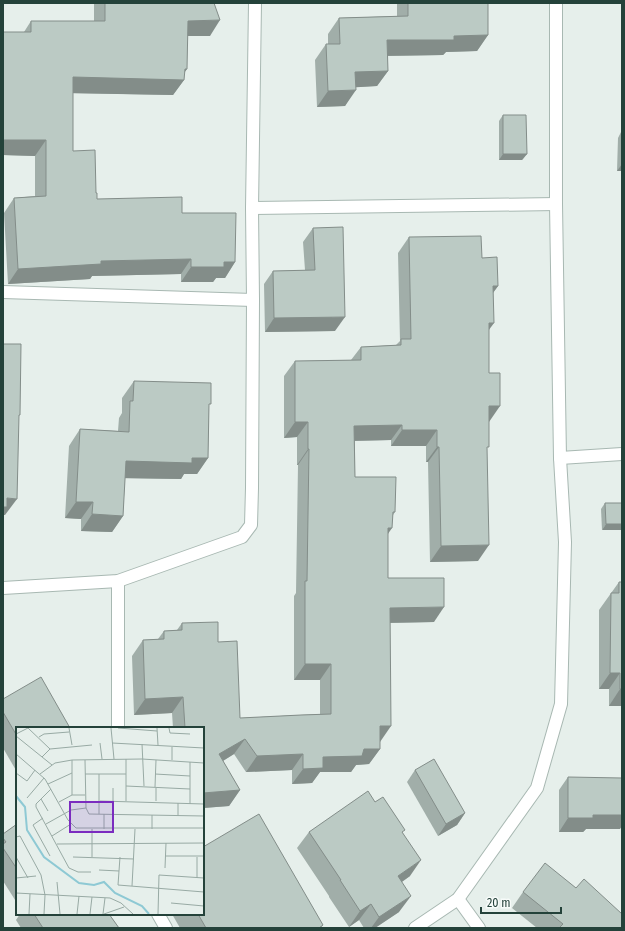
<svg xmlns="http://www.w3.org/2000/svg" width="625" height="931" font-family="'Fira Sans Condensed',sans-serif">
<rect width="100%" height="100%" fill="#e6efeb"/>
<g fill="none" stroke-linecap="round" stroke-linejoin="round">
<g stroke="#a8b8b2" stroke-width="14">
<g id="minor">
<polyline points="252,208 556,204"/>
<polyline points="3,292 253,300"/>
<polyline points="560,458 622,454"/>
<polyline points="118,581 118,728"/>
<polyline points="3,588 118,581 242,537 251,525 252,488 253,300 252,208 255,3"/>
<polyline points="458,899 479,928"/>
<polyline points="158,914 166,928"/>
<polyline points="415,928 458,899 537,788 561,704 565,542 560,458 556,204 556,3"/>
</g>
</g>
<use href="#minor" stroke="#fff" stroke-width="12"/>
</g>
<g fill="#a1aea9">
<polygon points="94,3 214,3 210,36 187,36 187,69 184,72 184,80 173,95 73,93 73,151 96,193 97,199 182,213 235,262 225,278 216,278 213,282 181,282 181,274 92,276 90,279 8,284 4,213 14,198 35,196 35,156 3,155 3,32 24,32 31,21 94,21"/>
<polygon points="397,3 488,3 488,35 477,51 446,52 443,55 387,56 388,71 377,86 356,87 345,106 317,107 315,60 326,44 328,44 328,34 339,18 397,16"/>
<polygon points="622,62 622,171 617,171 618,138 621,132"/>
<polygon points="503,115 527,154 522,160 499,160 499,121"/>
<polygon points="313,228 335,331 265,332 264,284 273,271 305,270 303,242"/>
<polygon points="409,237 482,258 498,286 493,293 489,329 489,422 478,561 430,562 428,462 426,462 426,446 391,446 391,440 355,441 355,477 395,512 393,515 388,534 388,578 434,622 390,623 380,741 380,749 369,764 356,765 351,772 320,772 312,783 292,784 292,770 246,772 234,754 223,761 240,790 229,806 203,808 203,728 173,728 172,713 134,715 132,656 143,640 158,639 164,631 177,630 182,623 218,642 240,718 320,714 320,680 294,680 294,596 296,593 298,465 297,465 297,437 284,438 284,376 295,361 351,360 361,347 396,345 400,341 398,253"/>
<polygon points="134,381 209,406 208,458 197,474 184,474 181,479 125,478 123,516 112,532 81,531 81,519 65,518 69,446 80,429 118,431 119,418 122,413 122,398"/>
<polygon points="605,503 622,503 602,530 601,509"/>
<polygon points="619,582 622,706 609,706 609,689 599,689 599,610"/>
<polygon points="3,699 17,728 17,772 3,748"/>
<polygon points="415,770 465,813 457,825 438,836 407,782"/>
<polygon points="568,777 620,829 586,829 583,832 559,832 559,790"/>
<polygon points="375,802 403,833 410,876 402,882 399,912 375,928 364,928 359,920 349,927 329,897 329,896 297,848 309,832"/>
<polygon points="17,824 17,903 3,881 3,834"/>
<polygon points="576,888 622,928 537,928 512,908 523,892"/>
<polygon points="20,914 110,914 109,914 119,928 21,928 16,920"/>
<polygon points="172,914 203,914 323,925 321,928 180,928"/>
</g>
<g fill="#838d89">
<polygon points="220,20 210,36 177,36 188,21"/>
<polygon points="488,35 477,51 446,52 443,55 376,56 387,40 454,36"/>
<polygon points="187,69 179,80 184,80 173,95 62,93 73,77"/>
<polygon points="388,71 377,86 344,88 355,72"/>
<polygon points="356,90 345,106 317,107 328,91"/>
<polygon points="3,140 46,140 35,156 3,155"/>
<polygon points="503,154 527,154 522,160 499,160"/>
<polygon points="622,164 622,171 617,171"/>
<polygon points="191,259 181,274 92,276 90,279 8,284 18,269 101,261"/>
<polygon points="224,262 235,262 225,278 216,278 213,282 181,282 191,267"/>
<polygon points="493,286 498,286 487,301"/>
<polygon points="345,317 335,331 265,332 274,318"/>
<polygon points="489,323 494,323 483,338"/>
<polygon points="489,406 500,406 489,422"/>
<polygon points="295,422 308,422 297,437 284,438"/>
<polygon points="402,425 391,440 344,441 354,426"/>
<polygon points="402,430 437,430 426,446 391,446"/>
<polygon points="437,447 439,447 428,462 426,462"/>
<polygon points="308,449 309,449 298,465 297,465"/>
<polygon points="192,458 208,458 197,474 184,474 181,479 115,478 126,461"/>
<polygon points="7,498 17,499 5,515 3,515 3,504"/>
<polygon points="76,502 93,502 81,519 65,518"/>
<polygon points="92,514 123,516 112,532 81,531"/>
<polygon points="606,524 622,524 622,530 602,530"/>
<polygon points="388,528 392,528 381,544"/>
<polygon points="489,545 478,561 430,562 441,546"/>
<polygon points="444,607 434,622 379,623 390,608"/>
<polygon points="305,664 331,664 320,680 294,680"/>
<polygon points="610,673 620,673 609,689 599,689"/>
<polygon points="620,689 622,689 622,706 609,706"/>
<polygon points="183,697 172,713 134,715 145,699"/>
<polygon points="380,726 391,726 380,742"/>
<polygon points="245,739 234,754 208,770 219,754"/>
<polygon points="364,749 380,749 369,764 356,765 351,772 320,772 312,783 292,784 303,769 323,757"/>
<polygon points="303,754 292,770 246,772 257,756"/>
<polygon points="240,790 229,806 203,808 203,793"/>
<polygon points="465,813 457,825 438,836 446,824"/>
<polygon points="622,814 622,826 620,829 586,829 583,832 559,832 568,818 593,815"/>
<polygon points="421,860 410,876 387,892 398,876"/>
<polygon points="411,896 399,912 375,928 371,928 379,917"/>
<polygon points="371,904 359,920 349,927 360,911"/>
</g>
<g fill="#bbcac4" stroke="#838d89">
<polygon points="105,3 214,3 220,20 188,21 187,69 185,69 184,80 73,77 73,151 95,150 96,193 97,193 97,199 182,197 182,213 236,213 235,262 224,262 224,267 191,267 191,259 101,261 101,264 18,269 14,198 46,196 46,140 3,140 3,32 31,32 31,21 105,21"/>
<polygon points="408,3 488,3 488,35 454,36 454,40 387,40 388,71 355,72 356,90 328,91 326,44 340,44 339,18 408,16"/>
<polygon points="503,115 526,115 527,154 503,154"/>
<polygon points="343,227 345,317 274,318 273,271 315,270 313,228"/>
<polygon points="481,236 482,258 497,257 498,286 493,286 494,323 489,323 489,373 500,373 500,406 489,406 489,447 487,447 489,545 441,546 439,447 437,447 437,430 402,430 402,425 354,426 355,477 396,477 395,512 393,512 392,528 388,528 388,578 444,578 444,607 390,608 391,726 380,726 380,749 364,749 362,756 323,757 323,768 303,769 303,754 257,756 245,739 219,754 240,790 203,793 203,728 185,728 183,697 145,699 143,640 164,639 164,631 182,630 182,623 218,622 218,642 237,641 240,718 301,715 331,714 331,664 305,664 305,581 307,581 309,449 308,449 308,422 295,422 295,361 361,360 361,347 401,345 401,339 411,339 409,237"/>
<polygon points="3,344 21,344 20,415 19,415 17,499 7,498 7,507 3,507"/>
<polygon points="134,381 211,383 211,404 209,404 208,458 192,458 192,463 126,461 123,516 92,514 93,502 76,502 80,429 129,432 130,401 133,401"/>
<polygon points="605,503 622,503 622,524 606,524"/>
<polygon points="619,582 622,582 622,689 620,689 620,673 610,673 611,593 619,593"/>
<polygon points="41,677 70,728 17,728 17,736 3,712 3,699"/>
<polygon points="434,759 465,813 446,824 415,770"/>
<polygon points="568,777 622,778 622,815 593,815 593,818 568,818"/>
<polygon points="368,791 375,802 383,797 405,830 402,832 421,860 398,876 411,896 379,917 371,904 360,911 340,880 341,880 309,832"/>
<polygon points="259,814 323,925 319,928 206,928 198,914 203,914 203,847"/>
<polygon points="17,824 17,869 3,848 3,844 6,842 3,838 3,834"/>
<polygon points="545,863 576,888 584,879 622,914 622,928 559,928 563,924 523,892"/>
<polygon points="34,914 109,914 119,928 43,928"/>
</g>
<g transform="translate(16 727)">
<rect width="188" height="188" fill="#e6efeb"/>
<path fill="none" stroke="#8ec9d4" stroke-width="2" d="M0,69L9,80L11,103L28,130L63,156L78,158L88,155L99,166L126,179L133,187"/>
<path fill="none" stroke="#98aaa4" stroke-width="1" d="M12,1L34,22M53,1L56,18M95,1L98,32M102,1L141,4M141,1L142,18M153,1L154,6L174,7M0,7L12,1M0,9L36,38M23,10L28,7L53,5M84,16L86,32M96,16L188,21M126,17L128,59M156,20V33M0,27L29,52L52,93L60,101H188M26,30L34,22L76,18M56,33V68M69,33L70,81L73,87L188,89M174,35V77M0,46L11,54L19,43M24,47L39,36L56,33L126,32L188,36M69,47H110M83,47V87M139,47L174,49M32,57L56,46M110,59L174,62M139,60L140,33M35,62L20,77V80L53,141L62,145H75M11,71L28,51M25,72L32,84M84,74L188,77M97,74V61M110,74V32M140,74V61M43,75L56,68H69M162,76V89M88,87V102M27,91L17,98L34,129M30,97L55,83L70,81M76,102V130M136,102V88M36,109L55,97M0,110L4,109L25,148L29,168L28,187M41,117L188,116M150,129H188M0,130L12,151M57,130L118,132M104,130L102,158L188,165M181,130V151M149,141L150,116M83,143L103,144M0,151L20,149M41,155L44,187M116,159L119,102M0,166L94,171L105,176L117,187M155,176L188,179M13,187L14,167M61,187L63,169M74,187L76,170M87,187L89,171M88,187L108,180M142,187L143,148L188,151"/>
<path fill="#7b2cbf" fill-opacity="0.15" stroke="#7b2cbf" stroke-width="2" d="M54,75H97V105H54Z"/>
<rect width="188" height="188" fill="none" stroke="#24423a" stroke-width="2"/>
</g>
<rect width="625" height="931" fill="none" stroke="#24423a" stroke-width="8"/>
<path d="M481 907v6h80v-6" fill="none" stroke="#24423a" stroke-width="2"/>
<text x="487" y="907" font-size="12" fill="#24423a" stroke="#f7fbf9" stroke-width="3" paint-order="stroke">20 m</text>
</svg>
